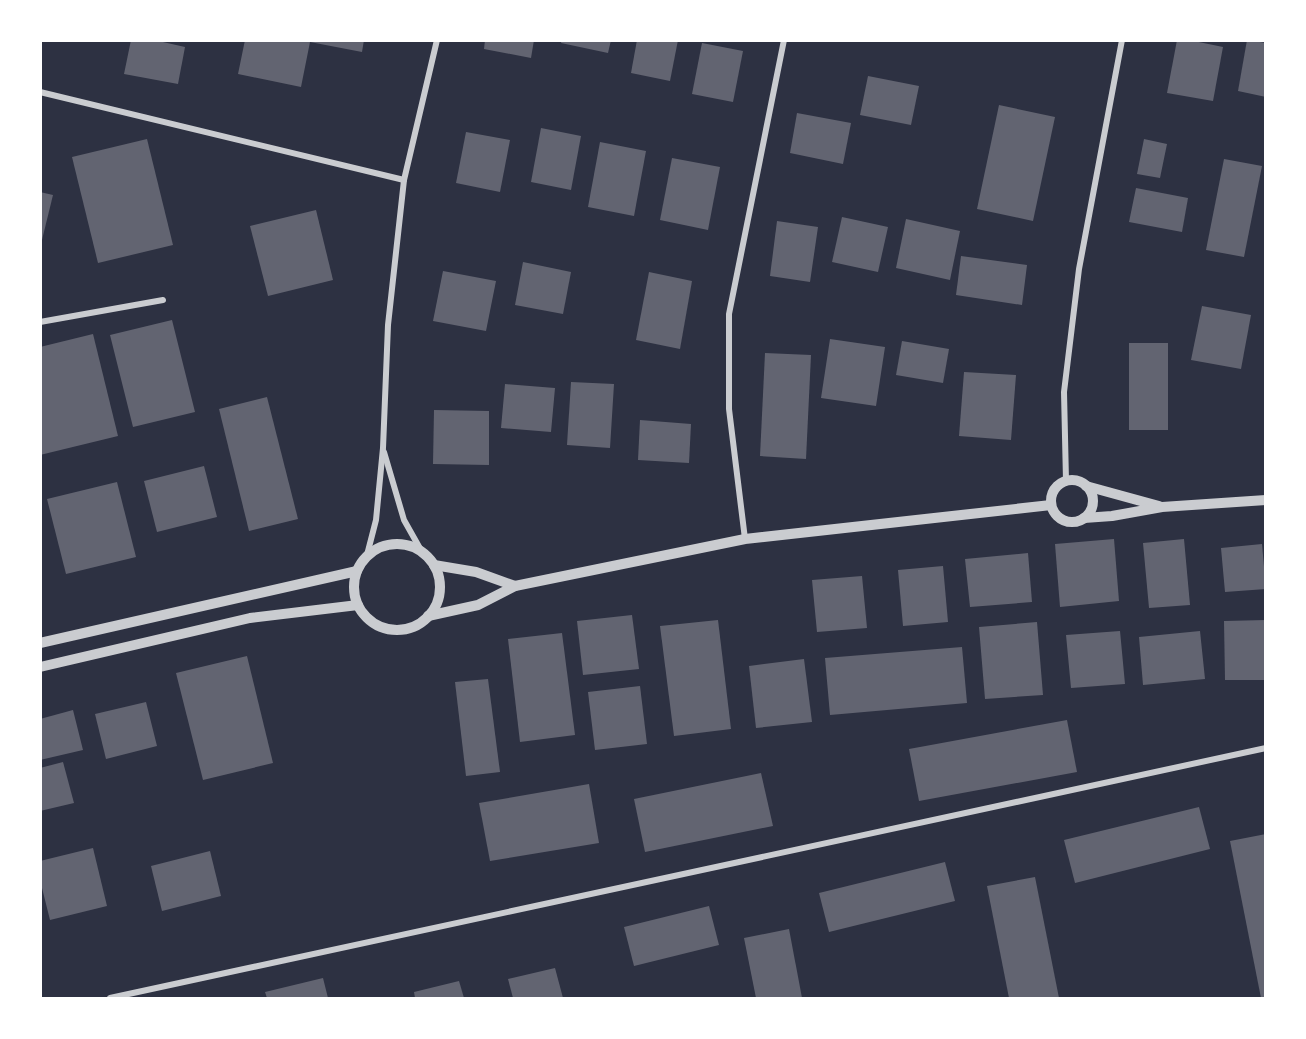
<svg xmlns="http://www.w3.org/2000/svg" width="1306" height="1039" font-family="Merriweather,serif">
<rect width="100%" height="100%" fill="#2d3142"/>
<g fill="#626471">
<polygon points="131,40 154,40 185,47 178,84 124,74"/>
<polygon points="245,40 364,40 362,52 310,42 301,87 238,74"/>
<polygon points="485,40 534,40 531,58 484,49"/>
<polygon points="562,40 611,40 608,53 561,43"/>
<polygon points="637,40 678,40 670,81 631,73"/>
<polygon points="1177,40 1189,40 1223,47 1213,101 1167,93"/>
<polygon points="1247,40 1266,43 1266,97 1238,91"/>
<polygon points="702,43 743,51 733,102 692,94"/>
<polygon points="868,76 919,86 911,125 860,115"/>
<polygon points="999,105 1055,117 1033,221 977,209"/>
<polygon points="797,113 851,123 843,164 790,153"/>
<polygon points="541,128 581,136 571,190 531,182"/>
<polygon points="466,132 510,140 500,192 456,183"/>
<polygon points="147,139 173,245 98,263 72,157"/>
<polygon points="1144,139 1167,144 1160,178 1137,174"/>
<polygon points="600,142 646,151 634,216 588,207"/>
<polygon points="672,158 720,167 708,230 660,220"/>
<polygon points="1224,159 1262,166 1244,257 1206,250"/>
<polygon points="1136,188 1188,198 1182,232 1129,222"/>
<polygon points="40,192 53,195 41,244 40,244"/>
<polygon points="316,210 333,280 268,296 250,226"/>
<polygon points="842,217 888,227 878,272 832,262"/>
<polygon points="906,219 960,231 950,280 896,268"/>
<polygon points="777,221 818,227 810,282 770,276"/>
<polygon points="961,256 1027,265 1022,305 956,295"/>
<polygon points="523,262 571,272 563,314 515,305"/>
<polygon points="443,271 496,281 486,331 433,321"/>
<polygon points="649,272 692,281 680,349 636,340"/>
<polygon points="1202,306 1251,315 1241,369 1191,360"/>
<polygon points="172,320 195,412 133,427 110,335"/>
<polygon points="93,334 118,436 40,455 40,347"/>
<polygon points="830,339 885,347 876,406 821,398"/>
<polygon points="902,341 949,349 943,383 896,375"/>
<rect x="1129" y="343" width="39" height="87"/>
<polygon points="765,353 811,355 806,459 760,456"/>
<polygon points="964,372 1016,375 1011,440 959,436"/>
<polygon points="571,382 614,384 610,448 567,445"/>
<polygon points="505,384 555,388 551,432 501,428"/>
<polygon points="267,397 298,519 249,531 219,409"/>
<polygon points="434,410 489,411 489,465 433,464"/>
<polygon points="640,420 691,424 689,463 638,460"/>
<polygon points="204,466 217,517 157,532 144,481"/>
<polygon points="117,482 136,557 66,574 47,499"/>
<polygon points="1114,539 1119,601 1060,607 1055,544"/>
<polygon points="1184,539 1190,605 1149,608 1143,543"/>
<polygon points="1262,544 1266,589 1225,592 1221,548"/>
<polygon points="1028,553 1032,602 970,607 965,559"/>
<polygon points="943,566 948,622 903,626 898,570"/>
<polygon points="862,576 867,628 817,632 812,580"/>
<polygon points="632,615 639,669 583,675 577,621"/>
<polygon points="718,620 731,729 674,736 660,626"/>
<polygon points="1266,620 1266,680 1225,680 1224,621"/>
<polygon points="1037,622 1043,695 985,699 979,627"/>
<polygon points="1120,631 1125,684 1071,688 1066,635"/>
<polygon points="1200,631 1205,679 1143,685 1139,637"/>
<polygon points="562,633 575,735 520,742 508,639"/>
<polygon points="962,647 967,703 830,715 825,658"/>
<polygon points="247,656 273,763 203,780 176,673"/>
<polygon points="804,659 812,722 756,728 749,666"/>
<polygon points="488,679 500,772 466,776 455,682"/>
<polygon points="640,686 647,744 595,750 588,692"/>
<polygon points="146,702 157,746 106,759 95,714"/>
<polygon points="73,710 83,750 40,760 40,719"/>
<polygon points="1067,720 1077,772 919,801 909,749"/>
<polygon points="63,762 74,803 40,811 40,768"/>
<polygon points="761,773 773,826 645,852 634,799"/>
<polygon points="589,784 599,843 490,861 479,803"/>
<polygon points="1199,807 1210,849 1075,883 1064,840"/>
<polygon points="1266,834 1266,998 1261,998 1230,841"/>
<polygon points="93,848 107,906 50,920 40,880 40,861"/>
<polygon points="210,851 221,896 162,911 151,866"/>
<polygon points="945,862 955,901 829,932 819,893"/>
<polygon points="1035,877 1059,998 1009,998 987,886"/>
<polygon points="709,906 719,945 634,966 624,927"/>
<polygon points="789,929 802,998 756,998 744,938"/>
<polygon points="555,968 563,998 513,998 508,979"/>
<polygon points="323,978 328,998 267,998 265,992"/>
<polygon points="459,981 464,998 415,998 414,992"/>
</g>
<g fill="none" stroke-linecap="round" stroke-linejoin="round">
<g stroke="#caccd0" stroke-width="6">
<polyline points="40,92 404,180"/>
<polyline points="40,322 163,300"/>
<polyline points="384,452 404,520 422,552"/>
<polyline points="1066,481 1064,392 1079,269 1122,40"/>
<polyline points="745,539 729,409 729,314 784,40"/>
<polyline points="367,555 376,520 383,448 388,325 404,180 437,40"/>
<polyline points="110,998 1266,748"/>
</g>
<g stroke="#caccd0" stroke-width="10">
<circle cx="1072" cy="501" r="21"/>
<polyline points="1086,486 1159,506"/>
<polyline points="1084,518 1112,516 1162,507 1266,500"/>
<circle cx="397" cy="587" r="43"/>
<polyline points="434,565 476,572 515,586"/>
<polyline points="428,616 478,605 515,586 745,539 1051,505"/>
<polyline points="40,643 357,571"/>
<polyline points="40,667 250,618 358,605"/>
</g>
</g>
<rect width="1306" height="1039" fill="none" stroke="#ffffff" stroke-width="84"/>
</svg>
